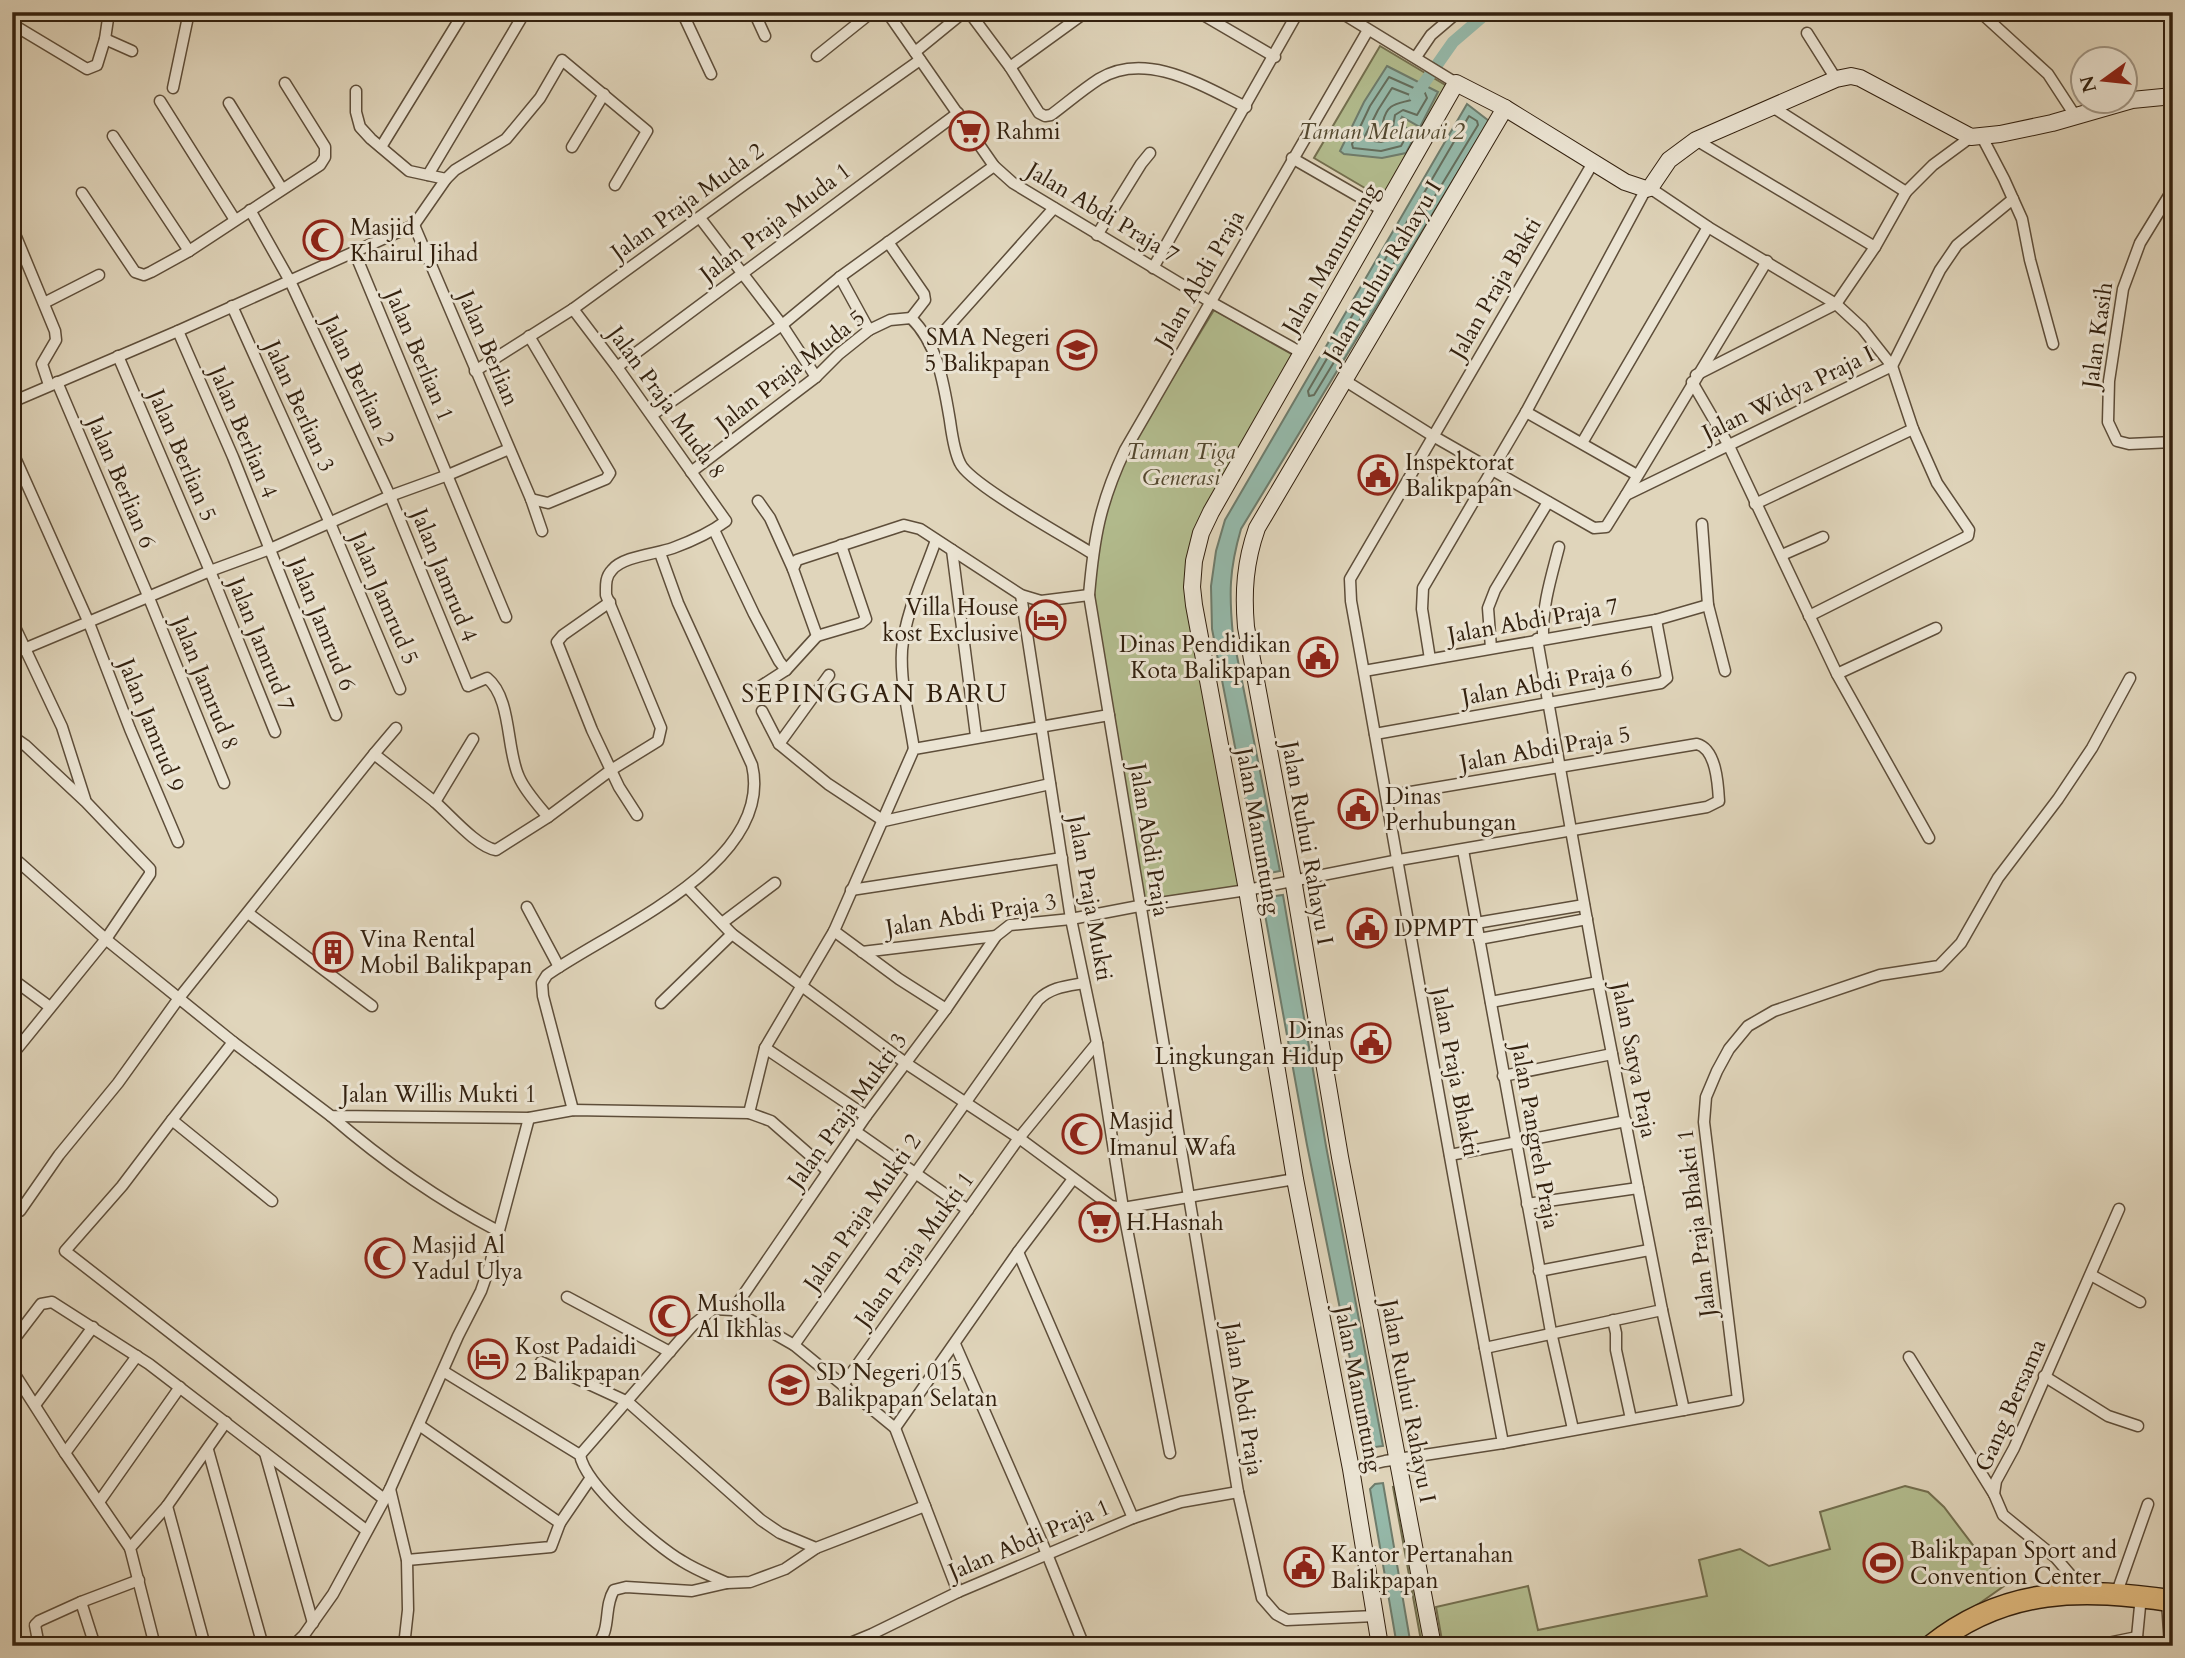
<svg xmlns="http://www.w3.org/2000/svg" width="2185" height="1658" font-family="Cardo,serif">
<rect width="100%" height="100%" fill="#e0d5bb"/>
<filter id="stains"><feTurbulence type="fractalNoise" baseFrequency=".00286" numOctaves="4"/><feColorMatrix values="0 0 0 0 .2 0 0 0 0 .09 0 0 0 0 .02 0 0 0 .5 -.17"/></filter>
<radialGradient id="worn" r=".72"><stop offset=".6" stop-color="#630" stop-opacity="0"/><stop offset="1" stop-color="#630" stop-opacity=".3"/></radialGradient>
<g fill="#b3bd8f" stroke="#736f4f" stroke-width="2">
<polygon points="1380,46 1457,92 1392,204 1314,158"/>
<polygon points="1214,310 1302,360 1205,528 1194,567 1243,886 1143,901 1092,591 1101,518 1131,446"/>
<polygon points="1401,1484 1431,1646 1422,1646 1393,1487"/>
<polygon points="1905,1486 1928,1492 1944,1507 2004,1586 1919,1646 1443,1646 1436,1607 1528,1586 1538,1630 1707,1596 1699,1560 1740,1549 1769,1566 1830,1549 1820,1512"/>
</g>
<g fill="#95b9aa" stroke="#6e7c6c" stroke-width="2">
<polygon points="1387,66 1438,92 1420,127 1402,117 1399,123 1416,134 1406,153 1382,158 1344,154 1340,151 1364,102"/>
<path d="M1467,104L1489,121L1241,529C1229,570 1229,594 1233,636L1280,871L1260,875L1212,629L1211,586L1216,551L1225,520Z"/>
<polygon points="1283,895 1326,1146 1383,1446 1368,1448 1307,1145 1262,898"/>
<polygon points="1383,1483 1411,1646 1397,1646 1370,1489 1375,1484"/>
</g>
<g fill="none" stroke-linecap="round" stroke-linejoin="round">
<g stroke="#646d5c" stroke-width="2">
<polygon points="1389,77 1425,93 1427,98 1417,115 1403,110 1395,115 1393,127 1406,137 1401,146 1381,151 1353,148 1352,144 1370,106"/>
<path d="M1392,88L1410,95L1411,100C1397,104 1387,103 1383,122L1389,137L1388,140L1381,142L1366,140L1365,136L1378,110Z"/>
<polygon points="1469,116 1477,121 1478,125 1314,395 1309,396 1308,391"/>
</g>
<polyline stroke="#95b9aa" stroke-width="12" points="1415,96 1453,42 1488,12"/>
<g stroke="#5e4e3a" stroke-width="13">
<g id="street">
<polyline points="682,12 711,74"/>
<polyline points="754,12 765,36"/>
<polyline points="887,12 994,166 1013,183 1209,301 1302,353"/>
<path d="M969,12L1010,67L1039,113L1045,116L1051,115C1067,103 1082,90 1099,79C1146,50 1203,86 1246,107"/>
<polyline points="1198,12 1275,57"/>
<polyline points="1340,12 1456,83"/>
<polyline points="1980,12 2048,74 2076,117"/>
<polyline points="12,24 87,69 97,65 105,39 109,12"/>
<path d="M1368,30L1125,450C1100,503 1094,537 1089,595L1238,1492L1262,1598L1276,1614L1287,1620L1375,1616"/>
<polyline points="1807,33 1836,79"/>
<polyline points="105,39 132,51"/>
<polyline points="915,52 964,12"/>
<polyline points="817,56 872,12"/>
<polyline points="1416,57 1431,35 1458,12"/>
<polyline points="1010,67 1086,12"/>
<polyline points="173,88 189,12"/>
<polyline points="356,91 356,112 360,127 371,139 409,171 446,179"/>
<polyline points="160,101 235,220"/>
<polyline points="229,103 282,189"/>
<polyline points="1771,106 1906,192"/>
<polyline points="113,136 189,251"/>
<polyline points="1982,137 2004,179 2022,219 2030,260 2053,344"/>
<polyline points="12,140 12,164"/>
<polyline points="1696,140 1875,247"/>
<polyline points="381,147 464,12"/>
<polyline points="572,147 604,94"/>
<polyline points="1292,158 1384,211"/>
<polyline points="428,175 522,17"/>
<polyline points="1650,188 1708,227 1836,304 1862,328 1892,366 1913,429 1937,483 1969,530 1968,536 1809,616"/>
<polyline points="2173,189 2140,243 2123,289 2109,381 2108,422 2117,441 2129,444 2173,442"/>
<polyline points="82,193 135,272 144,275 151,272 189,251 320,165 325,157 325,147 285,83"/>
<path d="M250,210L290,281L390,496L468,686L487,678C512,698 506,750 519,777C525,791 538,805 548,817"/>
<polyline points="700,218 782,325 816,377"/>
<polyline points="414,225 531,499 542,531"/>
<polyline points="12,227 55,331 56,340 42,364 49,385"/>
<polyline points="1097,235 1141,164 1150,153"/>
<polyline points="888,242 924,294 925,300 911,318"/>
<polyline points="354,251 506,617"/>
<polyline points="1153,268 1298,12"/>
<polyline points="840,277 869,330"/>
<polyline points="44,303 99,275"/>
<polyline points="232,306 330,523 400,689"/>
<polyline points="178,331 233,457 336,715"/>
<polyline points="529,336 610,473 606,479 548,503 531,499"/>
<polyline points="931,346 1054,208"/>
<polyline points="118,356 210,571 275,732"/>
<polyline points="617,367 958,113"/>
<polyline points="475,371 573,309 745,184 920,60"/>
<polyline points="1696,375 1836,304 1875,247 1906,192 1933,165 1971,137"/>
<polyline points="1344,380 1433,436 1594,528 1606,527 1626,495 1767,261"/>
<polyline points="57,382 149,598 224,783"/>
<polyline points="1692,382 1728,444 1837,674 1929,838"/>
<polyline points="12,402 178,331 414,225 446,179 455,170 506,139 540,98 562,60 647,131 615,185"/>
<polyline points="1526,412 1637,475"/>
<polyline points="652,415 782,325 840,277 994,166"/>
<polyline points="1582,443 1708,227"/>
<polyline points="12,451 89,623 130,729 178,842"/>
<path d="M691,472L816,377L839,354L869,330L890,320L911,318C938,344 944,385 950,421C952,435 954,451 960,463C969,484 1068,538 1093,554"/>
<polyline points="1626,495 1892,366 1940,270 1957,245 2013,199"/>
<polyline points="758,501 770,518 793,569"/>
<polyline points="1755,504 1913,429"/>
<polyline points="1702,524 1708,605 1725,671"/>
<polyline points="714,530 754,614 779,661 786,670 817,636 861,623 866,619 841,545"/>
<polyline points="952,550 976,736"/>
<polyline points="1782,555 1823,537"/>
<polyline points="1021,595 1071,919 1097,1043 1123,1208 1170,1453"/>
<polyline points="610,602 563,635 557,642 592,730 619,787 637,815"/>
<polyline points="12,621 62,727 85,799"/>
<polyline points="817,636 793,569 797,560 904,525 920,529 1021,595 1041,601 1089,595"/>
<path d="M1543,638C1542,606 1551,578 1559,547"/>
<polyline points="1491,648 1488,608 1495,590 1548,502"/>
<polyline points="12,654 210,571 270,549 390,496 448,475 509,449"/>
<polyline points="1430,659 1422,609 1423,588 1526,412 1646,189"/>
<polyline points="1364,671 1656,620 1708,605"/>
<polyline points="1837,674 1936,628"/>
<polyline points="829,675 779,744 828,784 884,821 1050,784"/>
<polyline points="761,686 786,670"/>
<polyline points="762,711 779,744"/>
<polyline points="1375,734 1661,683 1667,678 1656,620"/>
<polyline points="12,736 25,745 86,802 150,869 150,874 106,939 12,1055"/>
<path d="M914,749C909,716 900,683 902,650C905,613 924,575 936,540"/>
<polyline points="374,754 396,728"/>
<path d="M435,802C450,815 477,847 496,850L548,817L611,770L658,741L661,728L606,595C606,586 605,577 612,570C623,556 657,554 673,548C692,541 710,533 726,521L617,367L573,309"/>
<polyline points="1463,850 1551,1332 1573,1429"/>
<polyline points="12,856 108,941 233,1042 331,1116 529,1118 573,1110 749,1113 771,1121 827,1170"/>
<polyline points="687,887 732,934 768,961 907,1064 1019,1138 1111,1206 1123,1208 1295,1179"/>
<polyline points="851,890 1062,858"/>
<polyline points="527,907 559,967"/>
<polyline points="248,913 372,1006"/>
<polyline points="722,923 775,883"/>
<polyline points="1476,923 1584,905"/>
<polyline points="834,931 899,979 946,1009"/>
<polyline points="1479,939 1587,919"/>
<polyline points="862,952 996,936"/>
<polyline points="12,979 50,1007"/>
<polyline points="1491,1002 1598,982"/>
<polyline points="661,1003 732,934"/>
<polyline points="233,1042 172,1120 272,1201"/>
<polyline points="765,1048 866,1116"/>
<polyline points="1503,1076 1612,1054"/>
<path d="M573,1110L543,996L542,983L547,975C612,929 775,864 752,765L678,603L660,553"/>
<polyline points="749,1113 765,1048 834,931 914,749 1109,715"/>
<path d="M331,1116C383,1161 437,1199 498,1231"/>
<polyline points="172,1120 122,1186 65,1251 384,1499"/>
<polyline points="855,1131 968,1210"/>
<polyline points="1450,1155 1626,1121"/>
<polyline points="1527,1204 1638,1188"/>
<polyline points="20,1211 59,1155 118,1083 179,998 374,754 435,802 473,739"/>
<polyline points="1018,1252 1133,1518"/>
<polyline points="1539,1271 1649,1250"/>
<polyline points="2091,1275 2140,1302"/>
<polyline points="567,1297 670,1352"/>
<path d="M733,1310L866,1116L946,1009L996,936L1010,925L1071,919L1139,906L1247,890L1399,860L1707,807L1719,801C1718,783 1716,749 1697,744L1387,796"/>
<polyline points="1662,1310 1684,1410"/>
<polyline points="1613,1320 1616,1333 1616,1350 1631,1419"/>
<polyline points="12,1342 41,1304 52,1302 149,1364 366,1530"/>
<polyline points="955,1344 1047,1554 1084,1646"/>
<path d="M794,1345L1038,1000C1051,987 1067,986 1084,983"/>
<polyline points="1485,1348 1662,1310 1598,982 1537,639"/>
<polyline points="1909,1357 1994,1494"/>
<polyline points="541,1362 628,1402 761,1520 780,1533 816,1548 925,1506"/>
<polyline points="12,1370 65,1453 130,1548"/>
<path d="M443,1371L580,1455C585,1485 656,1546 682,1561C696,1570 712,1576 727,1583"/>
<polyline points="2044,1376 2108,1416 2138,1426"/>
<polyline points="843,1385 1019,1138 1097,1043"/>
<polyline points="35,1405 93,1327"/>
<polyline points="419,1425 560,1523"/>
<polyline points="895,1428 1018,1252 1073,1179"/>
<polyline points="1503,1443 1738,1400 1704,1122 1706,1097 1717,1071 1729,1049 1748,1026 1774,1011 1880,975 1939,966 1961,943 1998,878 2058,799 2092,748 2130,678"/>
<polyline points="208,1450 263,1646"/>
<polyline points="65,1453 137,1356"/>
<polyline points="265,1453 313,1623"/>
<polyline points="580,1455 693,1325 713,1309 733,1310 794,1345 895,1428 958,1592"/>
<path d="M1351,1469L1385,1461L1503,1443C1449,1163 1402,882 1351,601L1350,579L1594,161"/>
<polyline points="390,1489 407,1560 408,1610 404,1646"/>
<polyline points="99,1502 180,1387"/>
<polyline points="167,1506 205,1646"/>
<polyline points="407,1560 551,1547 560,1523 590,1479"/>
<polyline points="2085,1592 2056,1558 2003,1515 1994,1494 1996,1481 2014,1448 2119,1209"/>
<polyline points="2116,1595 2148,1504"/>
<polyline points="2167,1601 2170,1646"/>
<polyline points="81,1602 95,1646"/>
<polyline points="2137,1637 2141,1596"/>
<polyline points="39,1646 35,1625 39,1621 81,1602 139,1580"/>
<polyline points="155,1646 130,1548 167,1506 226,1422"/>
<polyline points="293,1646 304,1635 333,1594 390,1489 458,1336 481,1291 489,1268 529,1118"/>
<path d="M596,1646C612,1630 603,1608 614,1590L626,1587L692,1591L727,1583L750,1582L785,1569L816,1548"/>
<polyline points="843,1646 872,1634 958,1592 1133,1518 1181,1502 1238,1492"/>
<polyline points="2093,1646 2137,1637 2139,1646"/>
</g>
</g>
<g stroke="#33210f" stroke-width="18">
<g id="secondary">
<polyline points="1380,1646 1351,1469 1295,1179 1247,890 1194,605 1192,587 1194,561 1201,533 1211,512 1456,83 1505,108 1625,182 1646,189 1650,188 1669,160 1696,140 1836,79 1851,76 1860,78 1971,137 2000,134 2052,123 2132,100 2173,96"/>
<path d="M1433,1646L1340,1157L1293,879L1246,627C1243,592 1245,562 1257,528L1505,108"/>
</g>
</g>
<g stroke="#33210f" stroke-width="24">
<path id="highway" d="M1931,1646C2006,1586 2083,1588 2173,1601"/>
</g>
<use href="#street" stroke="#ebe4d3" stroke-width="10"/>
<use href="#secondary" stroke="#ebe4d3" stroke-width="16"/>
<use href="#highway" stroke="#e0ba7e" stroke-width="21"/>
</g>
<defs>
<g id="supermarket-ring" transform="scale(2.0125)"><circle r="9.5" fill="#ebe4d3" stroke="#8f2418" stroke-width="1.5"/><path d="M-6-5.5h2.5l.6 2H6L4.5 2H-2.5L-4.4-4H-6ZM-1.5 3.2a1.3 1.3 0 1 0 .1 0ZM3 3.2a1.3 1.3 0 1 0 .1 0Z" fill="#8f2418"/></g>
<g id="mosque-ring" transform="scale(2.0125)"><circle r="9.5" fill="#ebe4d3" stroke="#8f2418" stroke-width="1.5"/><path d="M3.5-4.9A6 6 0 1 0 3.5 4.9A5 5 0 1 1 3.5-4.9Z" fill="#8f2418"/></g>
<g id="school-ring" transform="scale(2.0125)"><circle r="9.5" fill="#ebe4d3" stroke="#8f2418" stroke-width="1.5"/><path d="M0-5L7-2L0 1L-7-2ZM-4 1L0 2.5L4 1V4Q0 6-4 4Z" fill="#8f2418"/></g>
<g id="civic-ring" transform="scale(2.0125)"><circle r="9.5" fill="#ebe4d3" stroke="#8f2418" stroke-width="1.5"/><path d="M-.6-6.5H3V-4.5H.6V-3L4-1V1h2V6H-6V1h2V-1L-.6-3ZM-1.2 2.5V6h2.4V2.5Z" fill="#8f2418"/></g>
<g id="hotel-ring" transform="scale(2.0125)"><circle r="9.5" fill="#ebe4d3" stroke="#8f2418" stroke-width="1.5"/><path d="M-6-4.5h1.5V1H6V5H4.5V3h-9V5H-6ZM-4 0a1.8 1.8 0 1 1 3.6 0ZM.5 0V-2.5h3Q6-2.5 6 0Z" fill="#8f2418"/></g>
<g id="building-ring" transform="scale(2.0125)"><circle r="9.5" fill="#ebe4d3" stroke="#8f2418" stroke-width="1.5"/><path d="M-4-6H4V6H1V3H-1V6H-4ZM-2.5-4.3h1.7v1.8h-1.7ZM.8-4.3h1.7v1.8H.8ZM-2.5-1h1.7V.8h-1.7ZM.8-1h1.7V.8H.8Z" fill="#8f2418"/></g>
<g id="stadium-ring" transform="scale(2.0125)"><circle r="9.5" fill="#ebe4d3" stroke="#8f2418" stroke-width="1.5"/><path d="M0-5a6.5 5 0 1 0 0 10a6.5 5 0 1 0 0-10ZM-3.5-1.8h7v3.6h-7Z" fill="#8f2418"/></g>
</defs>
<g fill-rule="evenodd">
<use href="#supermarket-ring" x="969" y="131"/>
<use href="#mosque-ring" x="323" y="240"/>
<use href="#school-ring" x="1077" y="350"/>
<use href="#civic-ring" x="1378" y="475"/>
<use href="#hotel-ring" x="1046" y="620"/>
<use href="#civic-ring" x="1318" y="657"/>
<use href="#civic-ring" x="1358" y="809"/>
<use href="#civic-ring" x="1367" y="928"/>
<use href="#building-ring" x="333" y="952"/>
<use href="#civic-ring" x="1371" y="1043"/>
<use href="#mosque-ring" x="1082" y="1134"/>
<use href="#supermarket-ring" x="1099" y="1222"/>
<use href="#mosque-ring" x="385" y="1258"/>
<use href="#mosque-ring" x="670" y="1316"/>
<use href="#hotel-ring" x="488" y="1359"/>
<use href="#school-ring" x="789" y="1385"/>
<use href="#stadium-ring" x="1883" y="1563"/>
<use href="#civic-ring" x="1304" y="1567"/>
</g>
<g text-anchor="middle" stroke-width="6" stroke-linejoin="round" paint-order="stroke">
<g font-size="23" fill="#33210f" stroke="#ebe4d3" text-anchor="start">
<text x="996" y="139">Rahmi</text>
<text x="350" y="235">Masjid<tspan x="350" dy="26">Khairul Jihad</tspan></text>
<text x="1050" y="345" text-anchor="end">SMA Negeri<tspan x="1050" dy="26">5 Balikpapan</tspan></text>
<text x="1405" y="470">Inspektorat<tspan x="1405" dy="26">Balikpapan</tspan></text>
<text x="1019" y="615" text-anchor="end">Villa House<tspan x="1019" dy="26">kost Exclusive</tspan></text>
<text x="1291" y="652" text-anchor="end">Dinas Pendidikan<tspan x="1291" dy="26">Kota Balikpapan</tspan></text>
<text x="1385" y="804">Dinas<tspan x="1385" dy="26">Perhubungan</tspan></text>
<text x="1394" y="936">DPMPT</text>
<text x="360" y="947">Vina Rental<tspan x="360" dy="26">Mobil Balikpapan</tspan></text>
<text x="1344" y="1038" text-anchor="end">Dinas<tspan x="1344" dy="26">Lingkungan Hidup</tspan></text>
<text x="1109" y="1129">Masjid<tspan x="1109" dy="26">Imanul Wafa</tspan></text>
<text x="1126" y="1230">H.Hasnah</text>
<text x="412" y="1253">Masjid Al<tspan x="412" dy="26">Yadul Ulya</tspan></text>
<text x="697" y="1311">Musholla<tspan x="697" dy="26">Al Ikhlas</tspan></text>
<text x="515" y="1354">Kost Padaidi<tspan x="515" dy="26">2 Balikpapan</tspan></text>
<text x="816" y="1380">SD Negeri 015<tspan x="816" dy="26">Balikpapan Selatan</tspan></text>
<text x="1910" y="1558">Balikpapan Sport and<tspan x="1910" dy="26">Convention Center</tspan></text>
<text x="1331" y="1562">Kantor Pertanahan<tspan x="1331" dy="26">Balikpapan</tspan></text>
</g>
<g font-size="23" font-style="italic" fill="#53482f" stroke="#ebe4d3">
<text x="1382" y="139">Taman Melawai 2</text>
<text x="1181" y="459">Taman Tiga<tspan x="1181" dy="26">Generasi</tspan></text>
</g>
<g font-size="23" fill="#33210f" stroke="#ebe4d3">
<text transform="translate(687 201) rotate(-36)" y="8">Jalan Praja Muda 2</text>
<text transform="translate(1103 212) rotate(31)" y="8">Jalan Abdi Praja 7</text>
<text transform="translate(775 222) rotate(-37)" y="8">Jalan Praja Muda 1</text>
<text transform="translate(1330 258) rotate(-60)" y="8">Jalan Manuntung</text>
<text transform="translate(1382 271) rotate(-59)" y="8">Jalan Ruhui Rahayu I</text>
<text transform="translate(1199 279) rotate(-60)" y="8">Jalan Abdi Praja</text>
<text transform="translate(1495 288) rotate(-60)" y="8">Jalan Praja Bakti</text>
<text transform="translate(2097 335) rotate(-82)" y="8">Jalan Kasih</text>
<text transform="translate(489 348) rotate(67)" y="8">Jalan Berlian</text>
<text transform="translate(420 355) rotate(67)" y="8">Jalan Berlian 1</text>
<text transform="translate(790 370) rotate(-38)" y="8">Jalan Praja Muda 5</text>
<text transform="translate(359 380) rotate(65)" y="8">Jalan Berlian 2</text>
<text transform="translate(1788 393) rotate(-26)" y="8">Jalan Widya Praja I</text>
<text transform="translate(667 402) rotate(54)" y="8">Jalan Praja Muda 8</text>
<text transform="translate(300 406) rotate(66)" y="8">Jalan Berlian 3</text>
<text transform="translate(244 432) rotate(67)" y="8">Jalan Berlian 4</text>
<text transform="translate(183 455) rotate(67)" y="8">Jalan Berlian 5</text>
<text transform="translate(122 482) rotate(67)" y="8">Jalan Berlian 6</text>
<text transform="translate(445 575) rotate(68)" y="8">Jalan Jamrud 4</text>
<text transform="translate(385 598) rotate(67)" y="8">Jalan Jamrud 5</text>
<text transform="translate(1533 620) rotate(-10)" y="8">Jalan Abdi Praja 7</text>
<text transform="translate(323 624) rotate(68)" y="8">Jalan Jamrud 6</text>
<text transform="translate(262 644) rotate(68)" y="8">Jalan Jamrud 7</text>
<text transform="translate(1547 682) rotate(-10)" y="8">Jalan Abdi Praja 6</text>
<text transform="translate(206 683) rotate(68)" y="8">Jalan Jamrud 8</text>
<text transform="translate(152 725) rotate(68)" y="8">Jalan Jamrud 9</text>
<text transform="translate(1545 748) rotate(-10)" y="8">Jalan Abdi Praja 5</text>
<text transform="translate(1259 831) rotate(80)" y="8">Jalan Manuntung</text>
<text transform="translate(1150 840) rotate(81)" y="8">Jalan Abdi Praja</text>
<text transform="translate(1308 843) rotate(80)" y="8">Jalan Ruhui Rahayu I</text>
<text transform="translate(1091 898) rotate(80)" y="8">Jalan Praja Mukti</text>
<text transform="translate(971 914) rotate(-9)" y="8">Jalan Abdi Praja 3</text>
<text transform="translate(1635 1060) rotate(79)" y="8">Jalan Satya Praja</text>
<text transform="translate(1456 1072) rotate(79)" y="8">Jalan Praja Bhakti</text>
<text x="439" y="1102">Jalan Willis Mukti 1</text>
<text transform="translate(847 1110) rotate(-54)" y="8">Jalan Praja Mukti 3</text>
<text transform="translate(1536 1136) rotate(80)" y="8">Jalan Pangreh Praja</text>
<text transform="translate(862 1212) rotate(-55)" y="8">Jalan Praja Mukti 2</text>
<text transform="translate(1696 1223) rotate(-97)" y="8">Jalan Praja Bhakti 1</text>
<text transform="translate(914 1249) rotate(-54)" y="8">Jalan Praja Mukti 1</text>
<text transform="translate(1359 1389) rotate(79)" y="8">Jalan Manuntung</text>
<text transform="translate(1244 1399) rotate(81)" y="8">Jalan Abdi Praja</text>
<text transform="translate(1409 1401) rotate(79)" y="8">Jalan Ruhui Rahayu I</text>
<text transform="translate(2010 1405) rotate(-66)" y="8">Gang Bersama</text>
<text transform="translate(1029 1539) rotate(-23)" y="8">Jalan Abdi Praja 1</text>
</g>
<g font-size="26" letter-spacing="2" fill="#33210f" stroke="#ebe4d3">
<text x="875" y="702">SEPINGGAN BARU</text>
</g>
</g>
<rect width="2185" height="1658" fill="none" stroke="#e0d5bb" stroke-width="42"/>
<rect x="14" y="14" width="2157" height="1630" fill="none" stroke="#33210f" stroke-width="3.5"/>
<rect x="21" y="21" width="2143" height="1616" fill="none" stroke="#33210f" stroke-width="2"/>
<g transform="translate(2104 80) rotate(255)"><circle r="33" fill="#ebe4d3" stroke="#a19685" stroke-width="2"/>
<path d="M0-5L12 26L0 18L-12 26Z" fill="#8f2418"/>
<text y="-10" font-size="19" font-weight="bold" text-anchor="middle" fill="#33210f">N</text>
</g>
<rect width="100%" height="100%" filter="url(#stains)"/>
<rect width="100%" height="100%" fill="url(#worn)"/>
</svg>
